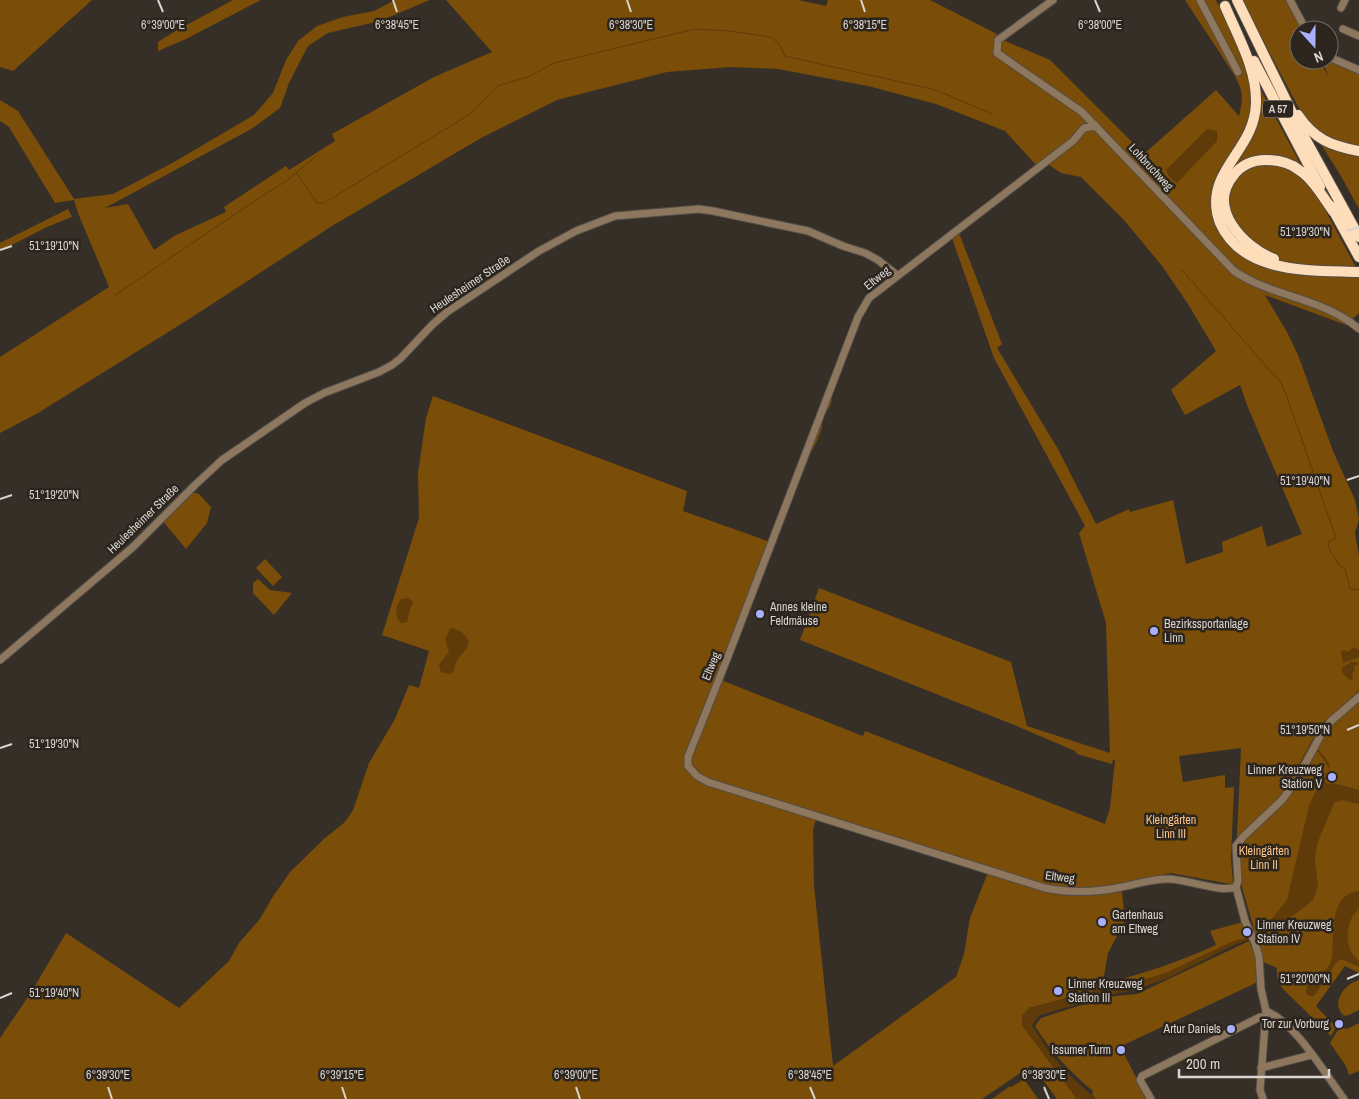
<svg xmlns="http://www.w3.org/2000/svg" width="1359" height="1099" font-family="'Archivo Narrow',sans-serif">
<rect width="100%" height="100%" fill="#362f28"/>
<g fill="#7a4d08">
<polygon points="0,0 92,0 13,71 0,67"/>
<polygon points="233,0 261,0 186,39 158,51 158,42 177,30"/>
<path d="M395,0H430L380,21L328,33L308,46L289,83L280,108L253,128L105,208L128,204L154,250L174,236L226,212L224,207L286,166L289,170L335,141L332,134L434,77L492,52L446,0H798L826,6L828,0H930L995,33L1003,40L1050,60L1144,154L1216,90L1239,116C1243,99 1244,93 1235,76L1185,0H1216L1244,59L1359,273V313L1346,325L1265,295L1287,332L1298,355L1333,451L1355,500L1359,519L1355,533L1359,556V973L1345,966L1316,1006L1336,1027L1331,1036L1282,988L1277,978V968L1263,962L1253,932L1254,929C1249,910 1242,891 1239,871C1238,859 1240,848 1237,836L1241,748L1179,756L1183,782L1225,775V788L1234,787L1231,858L1233,883L1230,884L1171,873L1106,887L1070,889L1048,886L816,819L813,830L814,886L833,1066L956,977L964,954L970,918L988,872L1047,890L1122,892L1125,921L1108,953L1103,981L1096,977L1098,981L1103,984C1142,974 1179,962 1216,945L1210,931L1243,922L1251,937L1232,942L1166,973L1132,984L1102,989L1029,1008L1022,1025L1077,1099H1057L1032,1065L982,1099H0V1038L32,991L66,933L179,1008L229,961L239,943L260,919L272,898L290,872L325,838L345,822L353,810L369,763L395,719L409,685L419,688L429,651L382,635L419,518L418,473L426,418L433,396L687,491L683,511L770,542L730,648L716,678L863,736L865,731L1105,824L1110,808L1115,760H1113L1112,764L1077,754L1075,751L1019,727L800,640L819,588L1011,662L1027,726L1110,753L1106,623L1079,533L1085,526L994,358L952,238L959,233L1002,344L997,348L1058,449L1096,524L1129,509L1130,512L1173,500L1186,564L1223,552L1222,542L1262,526L1267,547L1302,534L1247,405L1240,385L1185,415L1171,390L1216,351L1188,304L1162,266L1124,220L1081,177L1061,173L1048,164L1037,166L1005,131L936,104L868,86L778,69L731,67L667,72L557,100L481,138L332,226L186,321L38,413L0,433V357L109,287L78,213L74,200L55,203L9,127L0,121V100L18,111L74,199L113,194L174,162L254,115L273,93L286,60L298,41L317,26L343,17L374,11Z"/>
<polygon points="1242,0 1288,0 1304,30 1299,30 1299,60 1319,60 1329,78 1322,60 1329,60 1359,71 1359,209 1341,176 1303,116"/>
<polygon points="68,209 72,217 47,227 0,251 0,243"/>
<path d="M831,392C834,407 827,407 823,419C822,421 822,424 822,427C818,441 810,455 802,467Z"/>
<polygon points="192,492 199,494 211,507 207,523 186,549 162,520"/>
<polygon points="265,559 282,577 273,586 256,568"/>
<polygon points="258,579 270,590 292,593 274,615 253,593 253,583"/>
<path d="M1249,941L1257,962L1258,982L1117,1048L1120,1054L1123,1052L1147,1099H1096L1092,1094L1093,1091C1070,1072 1050,1051 1035,1026L1041,1018L1075,1007L1115,996L1137,994Z"/>
<path d="M1359,980V1010L1349,1015L1344,1016C1330,1003 1344,984 1359,980Z"/>
<polygon points="1359,1023 1359,1071 1349,1075 1346,1066 1330,1043 1340,1027 1347,1029"/>
<polygon points="1024,1079 1038,1099 992,1099 1010,1086 1011,1087"/>
</g>
<g fill="#5e3b09">
<polygon points="1207,129 1217,131 1217,141 1177,183 1170,178 1166,170"/>
<path d="M408,598L413,602V604L410,608L407,622L401,623C394,616 396,606 401,599Z"/>
<path d="M452,628L462,632L469,641C467,654 455,656 454,672L449,674L441,672L439,665L449,651L445,640L450,629Z"/>
<polygon points="1354,647 1359,650 1359,657 1343,663 1341,652 1343,650 1348,652"/>
<path d="M1351,662H1356L1358,664L1353,667L1355,669L1352,674L1353,679L1350,680C1346,677 1341,673 1342,668Z"/>
<path d="M1317,748C1328,761 1335,765 1325,782L1329,784L1333,783L1359,790V804L1342,800L1334,803L1317,844L1315,861L1318,886L1313,900L1298,912L1264,934L1234,945L1168,978L1135,990L1114,994L1040,1015L1032,1025L1048,1050L1067,1073L1096,1099H1077L1022,1025V1015L1029,1008L1102,989L1132,984L1166,973L1232,942L1255,936L1261,928L1270,921L1287,900L1309,806L1316,791L1330,769L1316,749Z"/>
<path d="M1359,891C1359,896 1359,903 1359,907C1357,911 1354,914 1352,917C1345,933 1346,950 1359,961V967L1341,959L1336,963L1314,996H1309L1306,992C1307,977 1324,975 1330,964C1334,956 1332,949 1333,940C1333,921 1335,893 1359,891Z"/>
</g>
<g fill="none" stroke-linecap="round" stroke-linejoin="round">
<g stroke="#5e3b09" stroke-width="1">
<polyline points="296,172 317,203 324,203 467,116 500,85 528,77 554,63 695,29 730,31 771,37 780,45 785,56 936,90 992,114"/>
<polyline points="1182,270 1281,383 1286,394 1336,538 1329,542 1328,547 1340,566 1345,569 1350,589 1359,590"/>
<polyline points="115,295 261,197 289,179 316,156"/>
<polyline points="1331,716 1355,695 1359,689"/>
<polyline points="1287,787 1313,739 1327,719"/>
</g>
<g stroke="#534d46" stroke-width="9">
<g id="minor">
<path d="M1053,0L998,40L997,53L1082,112L1234,271C1272,297 1324,298 1359,329"/>
<polyline points="1200,0 1238,72"/>
<polyline points="1290,0 1306,30"/>
<polyline points="1341,8 1345,0"/>
<polyline points="1343,29 1359,36"/>
<polyline points="1329,57 1359,70"/>
<path d="M1096,126L1084,128L1073,141L869,298L858,317L727,659L688,757V766L697,776L708,782L1045,888C1069,893 1098,892 1122,887C1137,884 1152,879 1168,879C1187,879 1220,893 1236,887"/>
<polyline points="0,660 133,547 195,485 222,460 305,403 324,393 379,372 392,365 401,358 432,325 447,312 539,251 576,231 615,216 699,209 713,211 808,231 843,246 865,253 878,260 897,275"/>
<path d="M1266,1011C1295,1022 1325,1074 1344,1099"/>
<polyline points="1261,1068 1311,1055"/>
<polyline points="1151,1099 1140,1080 1142,1076 1260,1017 1264,1017"/>
<polyline points="1263,1099 1260,1090 1266,1011 1261,989 1259,957 1255,943 1245,921 1236,887 1238,881 1236,846 1243,837 1283,799 1297,779 1322,733 1331,721 1359,697"/>
</g>
</g>
<g stroke="#534d46" stroke-width="12">
<g id="highway">
<polyline points="1237,0 1302,133 1359,237"/>
<path d="M1225,6C1238,37 1257,69 1256,103C1255,137 1232,154 1220,182C1215,195 1215,210 1220,223C1243,275 1312,270 1359,272"/>
<polyline points="1254,61 1320,187"/>
<path d="M1298,115C1314,139 1331,146 1359,151"/>
<polyline points="1331,206 1359,257"/>
<path d="M1274,259C1243,247 1207,208 1233,176C1241,165 1253,160 1266,160C1278,160 1290,163 1299,170C1313,179 1323,197 1333,211"/>
</g>
</g>
<use href="#minor" stroke="#8d775f" stroke-width="7"/>
<use href="#highway" stroke="#fdddba" stroke-width="10"/>
</g>
<path fill="none" stroke="#d9d4d0" stroke-width="2" d="M158,0L163,12M393,0L397,12M627,0L631,12M861,0L865,12M1095,0L1100,12M1347,231L1359,227M0,250L12,246M1347,480L1359,476M0,499L12,495M1347,730L1359,725M0,748L12,744M1347,979L1359,974M0,998L12,993M108,1087L112,1099M342,1087L346,1099M576,1087L580,1099M810,1087L815,1099M1044,1087L1049,1099"/>
<g fill="#a9b0fc" stroke="#2c251e" stroke-width="2">
<circle cx="760" cy="614" r="5"/>
<circle cx="1154" cy="631" r="5"/>
<circle cx="1332" cy="777" r="5"/>
<circle cx="1102" cy="922" r="5"/>
<circle cx="1247" cy="932" r="5"/>
<circle cx="1058" cy="991" r="5"/>
<circle cx="1339" cy="1024" r="5"/>
<circle cx="1231" cy="1029" r="5"/>
<circle cx="1121" cy="1050" r="5"/>
</g>
<g text-anchor="middle" stroke-width="5" stroke-linejoin="round" paint-order="stroke">
<rect fill="#2c251e" stroke="#a5a09b" stroke-width="1" x="1263" y="100.5" width="30" height="17" rx="4"/>
<g font-size="11" font-weight="bold" fill="#d9d4d0">
<text x="1278" y="113">A 57</text>
</g>
<g font-size="12" fill="#d9d4d0" stroke="#2c251e">
<text transform="translate(1151 167) rotate(47)" y="4">Lohbruchweg</text>
<text transform="translate(877 278) rotate(-39)" y="4">Eltweg</text>
<text transform="translate(470 284) rotate(-34)" y="4">Heulesheimer Straße</text>
<text transform="translate(143 519) rotate(-44)" y="4">Heulesheimer Straße</text>
<text transform="translate(711 666) rotate(-68)" y="4">Eltweg</text>
<text transform="translate(1060 877) rotate(7)" y="4">Eltweg</text>
</g>
<g font-size="12" fill="#d9d4d0" stroke="#2c251e" text-anchor="start">
<text x="770" y="611">Annes kleine<tspan x="770" dy="14">Feldmäuse</tspan></text>
<text x="1164" y="628">Bezirkssportanlage<tspan x="1164" dy="14">Linn</tspan></text>
<text x="1322" y="774" text-anchor="end">Linner Kreuzweg<tspan x="1322" dy="14">Station V</tspan></text>
<text x="1112" y="919">Gartenhaus<tspan x="1112" dy="14">am Eltweg</tspan></text>
<text x="1257" y="929">Linner Kreuzweg<tspan x="1257" dy="14">Station IV</tspan></text>
<text x="1068" y="988">Linner Kreuzweg<tspan x="1068" dy="14">Station III</tspan></text>
<text x="1329" y="1028" text-anchor="end">Tor zur Vorburg</text>
<text x="1221" y="1033" text-anchor="end">Artur Daniels</text>
<text x="1111" y="1054" text-anchor="end">Issumer Turm</text>
</g>
<g font-size="12" fill="#fcc486" stroke="#2c251e">
<text x="1171" y="824">Kleingärten<tspan x="1171" dy="14">Linn III</tspan></text>
<text x="1264" y="855">Kleingärten<tspan x="1264" dy="14">Linn II</tspan></text>
</g>
</g>
<g font-size="12" text-anchor="middle" fill="#d9d4d0" stroke="#2c251e" stroke-width="5" stroke-linejoin="round" paint-order="stroke">
<text x="163" y="29">6°39'00"E</text>
<text x="397" y="29">6°38'45"E</text>
<text x="631" y="29">6°38'30"E</text>
<text x="865" y="29">6°38'15"E</text>
<text x="1100" y="29">6°38'00"E</text>
<text x="1305" y="236">51°19'30"N</text>
<text x="54" y="250">51°19'10"N</text>
<text x="1305" y="485">51°19'40"N</text>
<text x="54" y="499">51°19'20"N</text>
<text x="1305" y="734">51°19'50"N</text>
<text x="54" y="748">51°19'30"N</text>
<text x="1305" y="983">51°20'00"N</text>
<text x="54" y="997">51°19'40"N</text>
<text x="108" y="1079">6°39'30"E</text>
<text x="342" y="1079">6°39'15"E</text>
<text x="576" y="1079">6°39'00"E</text>
<text x="810" y="1079">6°38'45"E</text>
<text x="1044" y="1079">6°38'30"E</text>
</g>
<g transform="translate(1314 45) rotate(159)"><circle r="24" fill="#2c251e" stroke="#716b65"/>
<path d="M0-4L9 19L0 12L-9 19Z" fill="#a9b0fc"/>
<text y="-8" font-size="14" font-weight="bold" text-anchor="middle" fill="#d9d4d0">N</text>
</g>
<path d="M1179 1069v8h150v-8" fill="none" stroke="#d9d4d0" stroke-width="2.5"/>
<text x="1186" y="1069" font-size="15" fill="#d9d4d0" stroke="#2c251e" stroke-width="4" paint-order="stroke">200 m</text>
</svg>
